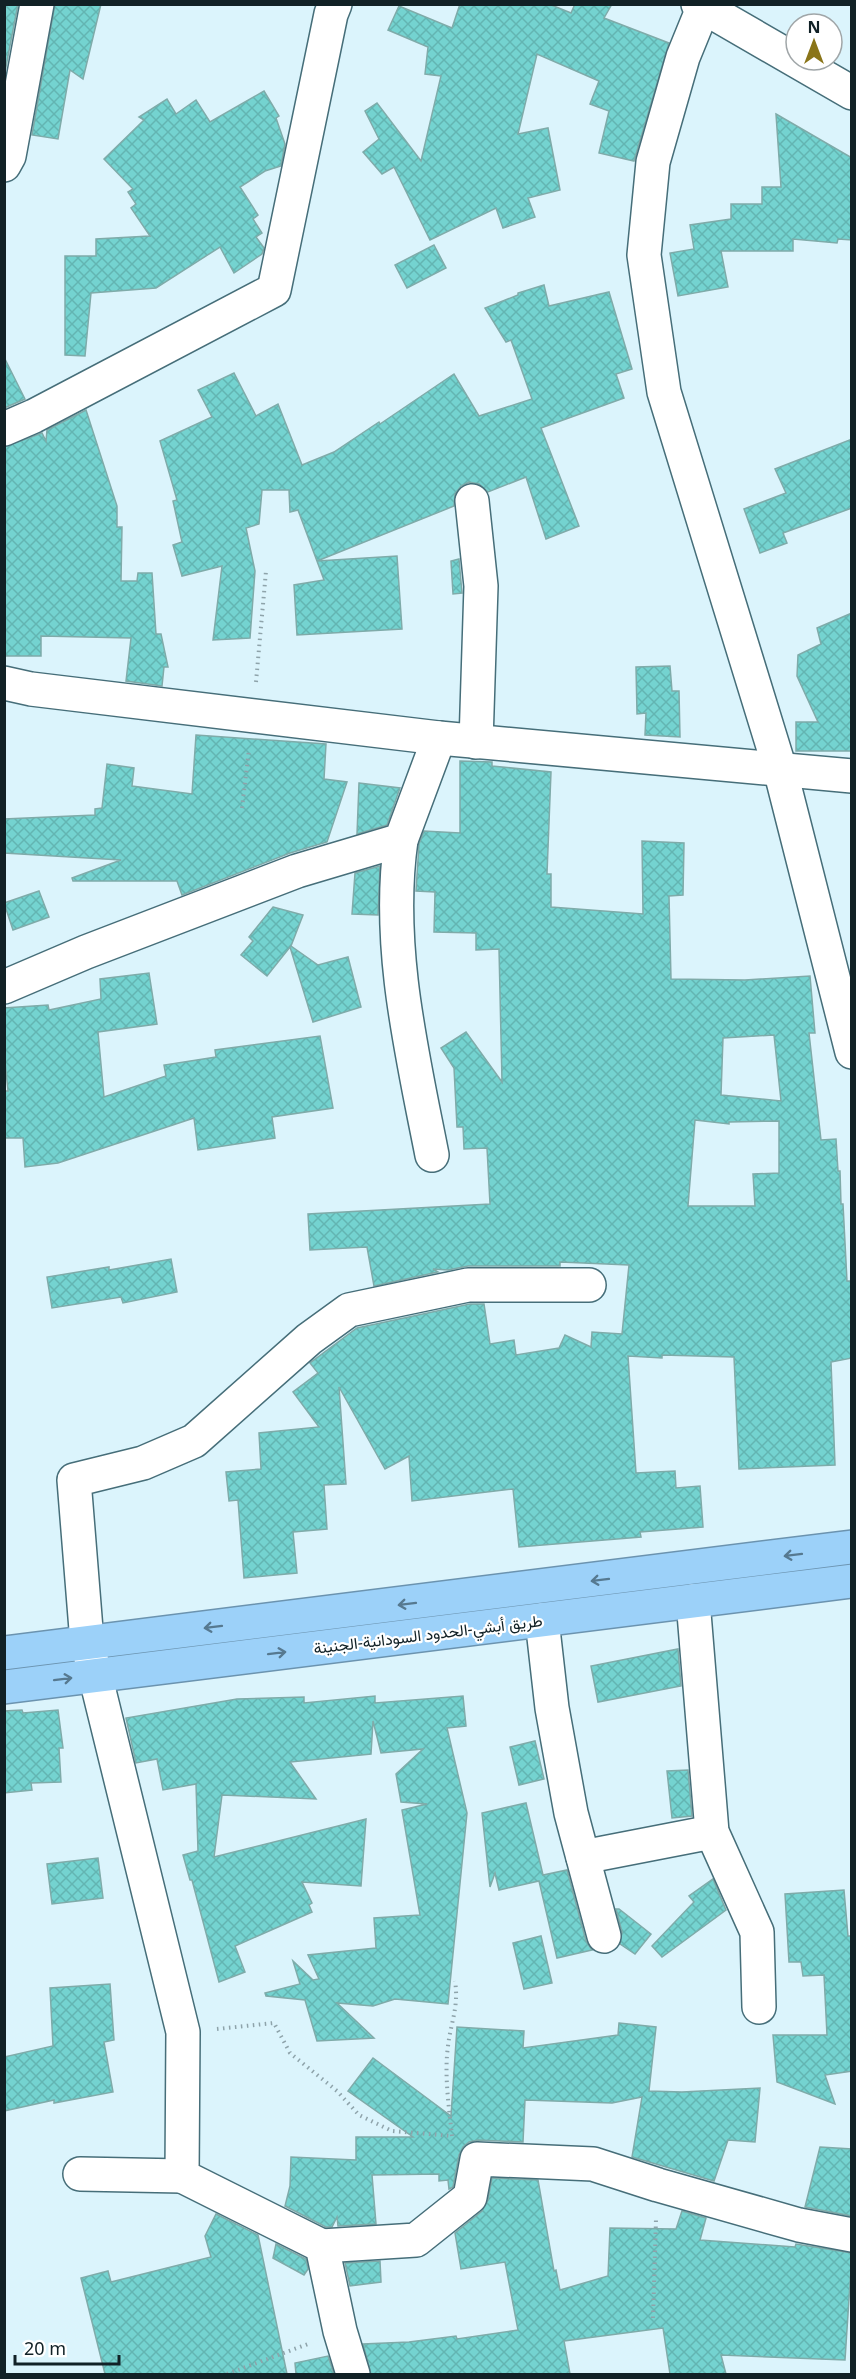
<svg xmlns="http://www.w3.org/2000/svg" width="856" height="2379" font-family="'Noto Sans',Vazirmatn,sans-serif">
<defs>
<pattern id="building-cross-hatch" width="8" height="8" patternUnits="userSpaceOnUse" patternTransform="scale(1.5)"><rect width="8" height="8" fill="#74d3d0"/><path d="M0 0l8 8M0 8l8-8" fill="none" stroke="#63b5b2"/></pattern>
</defs>
<rect width="100%" height="100%" fill="#dbf4fc"/>
<g fill="url(#building-cross-hatch)" stroke="#7faba9" stroke-width="1.5" fill-rule="evenodd">
<polygon points="4,4 18,4 4,77"/>
<polygon points="55,4 101,4 83,79 70,70 58,139 32,135"/>
<polygon points="460,4 549,4 571,13 575,4 612,4 604,18 669,43 634,161 599,153 609,111 590,104 599,81 537,54 518,134 548,128 560,190 528,198 535,217 503,228 496,208 430,240 394,167 382,174 363,152 379,139 365,111 377,103 421,161 441,76 425,74 428,47 388,30 399,6 452,28"/>
<polygon points="264,91 279,116 276,118 285,144 281,166 265,171 240,187 258,215 253,219 262,233 256,237 264,248 262,254 234,273 220,247 156,288 91,293 85,356 65,355 65,256 96,256 96,239 150,236 131,208 136,204 128,192 133,189 104,159 144,120 139,117 167,99 176,114 196,100 210,122"/>
<polygon points="776,114 852,158 852,240 838,239 837,243 793,239 793,251 721,251 728,287 678,296 670,253 694,249 690,225 731,219 731,204 762,204 762,187 781,187"/>
<polygon points="434,245 446,268 407,288 395,265"/>
<polygon points="544,285 549,306 609,292 632,369 616,374 624,398 541,428 579,526 546,539 526,477 488,492 479,484 469,482 461,486 455,494 454,506 317,561 397,556 402,629 297,635 294,585 324,580 298,510 290,512 289,490 262,490 259,524 246,528 255,571 250,638 213,640 222,566 182,576 173,545 182,542 173,501 177,500 160,441 212,417 198,390 234,373 256,416 278,404 302,465 334,452 379,422 380,424 454,374 479,416 532,399 511,340 506,342 485,308 518,295 518,293"/>
<polygon points="4,357 25,399 4,408"/>
<polygon points="86,410 117,506 117,527 122,527 121,581 137,581 138,573 152,573 156,634 161,634 168,667 164,667 162,686 126,681 131,638 41,636 41,656 4,656 4,447 42,433 46,441 47,430"/>
<polygon points="852,439 852,508 783,533 787,543 760,553 744,509 786,493 775,469"/>
<polygon points="459,559 462,593 453,594 451,561"/>
<polygon points="852,613 852,751 796,751 796,722 818,722 797,676 798,655 821,644 817,628"/>
<polygon points="670,666 672,691 679,691 680,737 645,735 646,713 637,714 636,667"/>
<polygon points="196,735 326,744 324,779 347,782 327,842 290,853 182,895 177,881 73,881 72,878 121,860 4,853 4,819 95,815 95,809 102,808 107,764 134,768 132,786 192,794"/>
<path d="M460,761L492,762V766L551,772L547,874H551V907L643,914L642,841L684,843L683,895L669,896L671,979L745,980L810,976L815,1033H809L821,1140L836,1139L838,1171H840L841,1204H843L847,1281H852V1358L831,1362L835,1465L739,1469L734,1357L662,1355V1358L628,1356L636,1473L675,1471L676,1488L700,1486L703,1527L640,1532L641,1537L519,1547L513,1489L412,1501L409,1456L385,1469L339,1387L346,1484L324,1485L327,1529L293,1532L297,1573L244,1578L238,1500L229,1501L226,1472L261,1469L259,1433L319,1427L293,1392L318,1373L310,1363L357,1328L470,1304H484L490,1344L514,1340L516,1355L559,1348L565,1335L591,1347L592,1332L622,1334L629,1265L560,1262V1266H468L448,1270L433,1269L438,1272L374,1286L367,1247L310,1250L308,1214L490,1204L487,1148L464,1149L463,1127H457L454,1068L441,1048L466,1032L502,1082L499,949L476,950V933L434,932L435,892L416,891L419,844L424,831L460,833ZM774,1035L781,1101L721,1095L723,1038ZM695,1120L729,1124V1122L779,1121V1173L753,1174L755,1206H688Z"/>
<polygon points="359,783 400,788 387,825 357,834"/>
<polygon points="380,866 378,915 352,914 355,873"/>
<polygon points="39,891 49,917 13,930 4,903"/>
<polygon points="273,907 303,915 291,946 318,965 348,957 361,1007 313,1022 290,947 267,976 241,955 253,941 249,937"/>
<polygon points="149,973 157,1024 98,1032 104,1097 166,1076 164,1065 216,1057 215,1050 320,1036 333,1108 272,1117 275,1138 198,1150 194,1118 58,1163 25,1167 23,1138 4,1138 4,1091 8,1091 4,1052 4,1008 48,1005 49,1010 101,999 100,979"/>
<polygon points="171,1259 177,1292 123,1303 121,1297 52,1308 47,1277 109,1267 109,1270"/>
<polygon points="678,1649 681,1686 598,1702 591,1666"/>
<polygon points="375,1696 375,1703 463,1696 466,1726 447,1728 467,1813 448,2004 395,1999 373,2006 337,2003 374,2038 317,2041 305,2000 266,1996 265,1993 300,1984 293,1961 313,1980 319,1979 308,1955 376,1948 374,1918 420,1915 402,1810 427,1804 401,1802 396,1774 423,1749 381,1753 373,1721 371,1754 290,1762 316,1799 222,1795 214,1857 366,1819 361,1886 302,1882 312,1903 309,1905 312,1912 235,1946 245,1972 219,1982 192,1880 190,1880 183,1855 198,1851 196,1784 163,1790 157,1759 136,1763 126,1718 237,1699 304,1697 304,1703"/>
<polygon points="22,1710 23,1713 58,1710 63,1748 59,1748 61,1782 31,1783 32,1790 4,1793 4,1711"/>
<polygon points="535,1741 544,1779 519,1785 510,1747"/>
<polygon points="688,1770 692,1816 672,1818 667,1771"/>
<polygon points="526,1803 543,1875 567,1870 586,1941 592,1950 557,1958 539,1881 499,1890 495,1873 490,1887 482,1813"/>
<polygon points="98,1858 103,1898 52,1904 47,1864"/>
<polygon points="713,1879 726,1910 662,1957 652,1946 694,1902 689,1896"/>
<polygon points="844,1890 848,1936 852,1936 852,2071 825,2075 835,2104 777,2082 773,2035 827,2035 824,1975 803,1976 801,1962 789,1962 785,1894"/>
<polygon points="616,1909 619,1909 651,1934 635,1954 620,1944 622,1932"/>
<polygon points="541,1936 552,1983 524,1989 513,1943"/>
<polygon points="110,1984 114,2040 104,2042 113,2092 54,2103 54,2100 4,2111 4,2057 53,2046 50,1988"/>
<polygon points="619,2023 656,2027 649,2091 682,2092 760,2088 755,2142 728,2140 714,2181 632,2157 642,2097 612,2103 525,2100 523,2142 478,2140 469,2142 463,2147 459,2155 453,2187 449,2189 448,2180 439,2181 439,2174 372,2175 376,2224 338,2226 337,2217 332,2227 326,2227 285,2206 290,2186 291,2157 356,2160 356,2137 413,2137 348,2091 373,2058 451,2116 457,2027 524,2031 523,2048 618,2035"/>
<polygon points="820,2147 852,2149 852,2216 805,2207"/>
<polygon points="492,2178 538,2180 554,2271 556,2270 560,2290 608,2276 610,2228 676,2229 682,2211 706,2218 700,2240 795,2247 796,2244 852,2253 845,2360 721,2355 726,2374 670,2374 663,2328 564,2341 570,2374 371,2374 363,2344 409,2342 456,2336 457,2339 518,2330 505,2262 461,2269 455,2233 482,2211 488,2200"/>
<polygon points="216,2214 258,2235 287,2374 105,2374 81,2278 108,2271 111,2282 211,2257 205,2236"/>
<polygon points="276,2244 306,2259 308,2269 304,2275 273,2258"/>
<polygon points="380,2261 381,2282 350,2286 345,2263"/>
<polygon points="328,2356 334,2374 296,2374 295,2363"/>
</g>
<g fill="none" stroke-linecap="round" stroke-linejoin="round">
<g stroke="#466e79" stroke-width="36">
<g id="street">
<polyline points="703,8 683,57 653,162 644,255 664,392 780,769 852,1052"/>
<polyline points="4,165 9,156 37,4"/>
<polyline points="4,429 34,416 274,290 331,14 335,4"/>
<polyline points="472,501 481,586 476,742"/>
<polyline points="4,683 31,689 439,738 852,776"/>
<path d="M401,840C386,945 412,1053 432,1155"/>
<polyline points="4,987 86,952 297,871 401,840 439,738"/>
<polyline points="693,1601 712,1832 757,1932 759,2007"/>
<polyline points="542,1620 552,1708 571,1813 604,1936"/>
<polyline points="583,1857 712,1832"/>
<polyline points="80,2174 182,2176"/>
<polyline points="322,2246 416,2240 470,2197 477,2159 593,2164 658,2185 799,2225 852,2235"/>
<polyline points="353,2374 340,2331 322,2246 182,2176 183,2032 87,1642 74,1480 143,1463 194,1441 309,1339 349,1310 468,1285 589,1285"/>
</g>
</g>
<g stroke="#466e79" stroke-width="36">
<polyline id="secondary" points="698,4 852,93"/>
</g>
<g stroke="#6b93af" stroke-width="36">
<g id="highway">
<polyline points="4,1653 852,1547"/>
<polyline points="4,1687 852,1581"/>
</g>
</g>
<g stroke="#8ea3aa" stroke-width="4" stroke-dasharray="1.5 4.5" stroke-linecap="butt">
<polyline points="256,682 266,571"/>
<polyline points="242,808 249,749"/>
<polyline points="217,2029 274,2023 290,2053 337,2091 359,2115 392,2131 452,2136"/>
<path d="M452,2136C449,2107 444,2075 448,2046C451,2021 459,2007 455,1981"/>
<polyline points="653,2318 656,2219"/>
<polyline points="227,2374 308,2344"/>
</g>
<use href="#street" stroke="#fff" stroke-width="33"/>
<use href="#secondary" stroke="#fff" stroke-width="33"/>
<use href="#highway" stroke="#9cd1f9" stroke-width="33"/>
</g>
<defs><path id="oneway-shaft" d="M-6 0H5M1.5-3L5.5 0L1.5 3" fill="none" stroke-width="1.6" stroke-linecap="round" stroke-linejoin="round" transform="scale(1.5)"/></defs>
<g stroke="#567990">
<use href="#oneway-shaft" transform="translate(793 1555) rotate(173)"/>
<use href="#oneway-shaft" transform="translate(600 1580) rotate(173)"/>
<use href="#oneway-shaft" transform="translate(407 1604) rotate(173)"/>
<use href="#oneway-shaft" transform="translate(213 1627) rotate(173)"/>
<use href="#oneway-shaft" transform="translate(277 1653) rotate(-7)"/>
<use href="#oneway-shaft" transform="translate(63 1679) rotate(-7)"/>
</g>
<g text-anchor="middle" stroke-width="4.5" stroke-linejoin="round" paint-order="stroke">
<g font-size="16" fill="#112126" stroke="#fff">
<text transform="translate(428 1634) rotate(-7)" y="6">طريق أبشي-الحدود السودانية-الجنينة</text>
</g>
</g>
<rect width="856" height="2379" fill="none" stroke="#112126" stroke-width="12"/>
<g transform="translate(814 42)"><circle r="28" fill="#ffffff" stroke="#a0a6a8" stroke-width="1.5"/>
<path d="M0-4.5L10 22L0 15L-10 22Z" fill="#8a7519"/>
<text y="-9" font-size="16" font-weight="bold" text-anchor="middle" fill="#112126">N</text>
</g>
<path d="M15 2355v9h104v-9" fill="none" stroke="#112126" stroke-width="3"/>
<text x="24" y="2355" font-size="18" fill="#112126" stroke="#ffffff" stroke-width="4.5" paint-order="stroke">20 m</text>
</svg>
